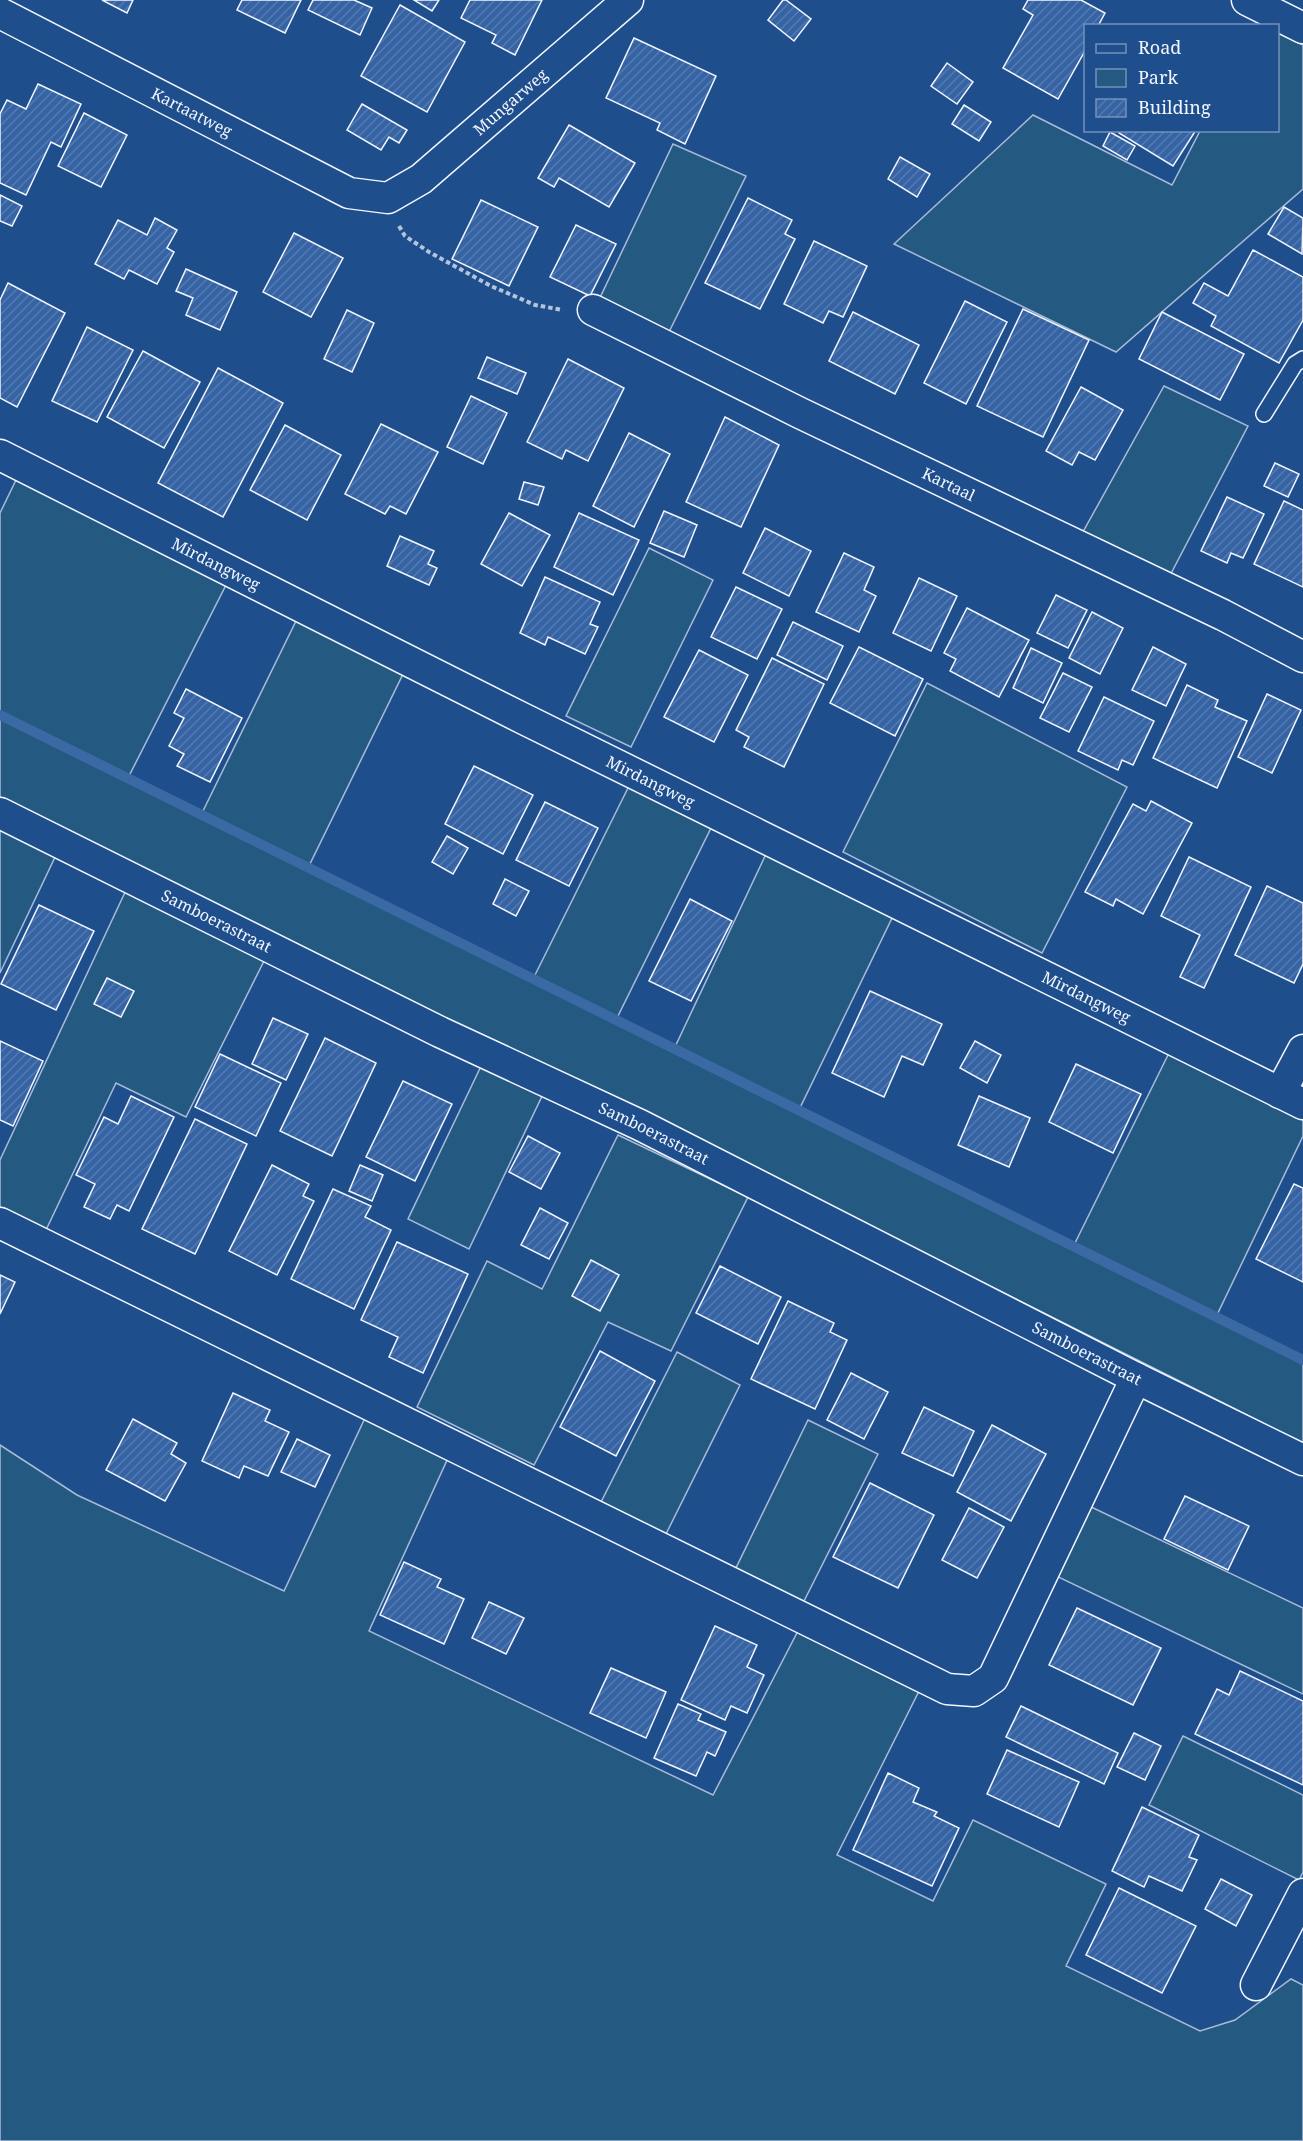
<svg xmlns="http://www.w3.org/2000/svg" width="1303" height="2141" font-family="'Noto Serif',serif">
<defs>
<pattern id="building-hatch" width="6" height="6" patternUnits="userSpaceOnUse" patternTransform="scale(1.5)"><rect width="6" height="6" fill="#3563a3"/><path d="M-1 1l2-2M0 6l6-6M5 7l2-2" fill="none" stroke="#537ab1"/></pattern>
</defs>
<rect width="100%" height="100%" fill="#1f4e8c"/>
<g fill="#245a82" stroke="#a8bbd7" stroke-width="1.5">
<polygon points="1278,33 1303,45 1303,189 1116,352 894,244 1033,115 1172,185 1200,131 1278,130"/>
<polygon points="673,144 746,176 667,336 597,304"/>
<polygon points="1164,386 1248,426 1165,585 1079,539"/>
<polygon points="17,478 228,581 128,778 201,815 297,619 404,672 308,868 533,979 629,786 711,828 616,1020 674,1049 766,854 893,916 799,1110 1073,1247 1169,1053 1303,1120 1303,1136 1216,1317 1303,1360 1303,1443 647,1114 445,1022 0,798 0,513"/>
<polygon points="649,548 713,580 631,747 566,716"/>
<polygon points="927,683 1127,787 1042,953 843,852"/>
<polygon points="0,827 56,855 0,973"/>
<polygon points="127,888 266,957 186,1117 116,1083 45,1232 0,1210 0,1160"/>
<polygon points="483,1062 544,1092 469,1249 408,1219"/>
<polygon points="618,1135 748,1197 671,1351 608,1322 534,1465 417,1407 487,1261 542,1289"/>
<polygon points="677,1352 740,1385 664,1538 599,1506"/>
<polygon points="365,1418 448,1458 369,1631 713,1795 799,1629 921,1687 837,1855 933,1901 973,1820 1106,1884 1066,1966 1200,2031 1235,2020 1291,1979 1303,1985 1303,2141 0,2141 0,1445 77,1495 284,1591"/>
<polygon points="808,1420 878,1454 802,1605 734,1572"/>
<polygon points="1087,1505 1303,1608 1303,1694 1054,1575"/>
<polygon points="1183,1736 1303,1795 1303,1872 1299,1880 1149,1805"/>
</g>
<g fill="none" stroke-linecap="round" stroke-linejoin="round">
<polyline stroke="#3b69a3" stroke-width="10" points="0,715 1303,1360"/>
</g>
<g fill="url(#building-hatch)" stroke="#f2f6ff" stroke-width="1.5">
<polygon points="102,0 133,0 127,13"/>
<polygon points="242,0 301,0 285,33 237,10"/>
<polygon points="313,0 354,0 372,8 360,35 308,10"/>
<polygon points="414,0 439,0 432,11"/>
<polygon points="470,0 542,0 515,55 492,43 496,35 461,18"/>
<polygon points="783,0 786,0 811,19 794,41 768,20"/>
<polygon points="1028,0 1081,0 1105,13 1098,26 1086,26 1086,49 1058,99 1003,68 1033,15 1023,9"/>
<polygon points="400,5 465,42 427,112 361,76"/>
<polygon points="634,38 716,76 685,144 657,130 660,123 606,98"/>
<polygon points="947,63 973,82 957,104 931,86"/>
<polygon points="38,84 81,104 61,147 51,142 26,195 0,183 0,114 7,100 26,109"/>
<polygon points="362,104 407,130 399,143 389,137 381,150 347,130"/>
<polygon points="964,105 991,122 979,141 952,124"/>
<polygon points="84,113 127,135 101,187 58,166"/>
<polygon points="569,125 635,163 609,207 559,178 554,187 538,178"/>
<polygon points="1120,130 1196,130 1173,166 1119,133"/>
<polygon points="1110,132 1135,146 1127,160 1103,146"/>
<polygon points="900,157 930,174 917,197 888,179"/>
<polygon points="0,195 22,206 12,226 0,221"/>
<polygon points="748,198 792,220 785,234 795,239 760,309 705,283"/>
<polygon points="481,200 538,227 509,286 452,259"/>
<polygon points="1284,207 1303,218 1302,254 1268,234"/>
<polygon points="155,218 177,230 167,248 174,252 157,284 129,270 124,279 95,264 118,220 147,235"/>
<polygon points="576,225 616,244 590,296 550,277"/>
<polygon points="294,233 343,258 311,317 263,292"/>
<polygon points="814,241 867,266 843,317 829,311 823,323 784,304"/>
<polygon points="1253,250 1303,277 1303,320 1279,363 1211,326 1216,316 1193,303 1204,283 1228,296"/>
<polygon points="186,269 237,292 220,330 186,315 193,298 176,291"/>
<polygon points="8,283 65,313 17,407 0,398 0,300"/>
<polygon points="965,301 1007,322 966,404 924,383"/>
<polygon points="1023,309 1089,340 1043,437 977,406"/>
<polygon points="347,310 374,323 352,372 324,359"/>
<polygon points="853,312 919,345 895,394 829,361"/>
<polygon points="1162,312 1244,354 1220,400 1139,359"/>
<polygon points="87,327 133,350 97,422 52,401"/>
<polygon points="143,351 200,382 164,448 107,417"/>
<polygon points="487,357 526,373 517,394 478,378"/>
<polygon points="568,359 624,388 588,461 566,450 562,459 527,442"/>
<polygon points="218,368 283,403 223,517 158,483"/>
<polygon points="1081,387 1123,410 1095,460 1079,452 1072,465 1046,451"/>
<polygon points="471,396 507,413 483,464 447,447"/>
<polygon points="725,417 779,445 741,527 686,502"/>
<polygon points="381,424 438,452 406,514 390,506 385,514 345,494"/>
<polygon points="285,425 341,455 307,520 250,490"/>
<polygon points="629,433 670,454 634,527 593,506"/>
<polygon points="1275,463 1299,474 1288,497 1264,486"/>
<polygon points="524,482 544,487 538,505 519,499"/>
<polygon points="1227,497 1264,514 1243,558 1231,553 1227,563 1201,551"/>
<polygon points="1284,501 1303,510 1303,587 1254,564"/>
<polygon points="664,511 697,525 684,557 650,543"/>
<polygon points="509,513 550,535 522,586 481,564"/>
<polygon points="579,513 639,540 613,595 554,567"/>
<polygon points="765,528 811,551 789,596 743,573"/>
<polygon points="400,536 434,551 428,564 437,568 429,585 387,566"/>
<polygon points="844,553 874,567 864,590 876,596 859,632 816,612"/>
<polygon points="545,577 600,602 590,624 598,627 585,654 548,637 545,645 520,633"/>
<polygon points="919,578 957,596 931,651 893,633"/>
<polygon points="736,587 782,609 757,659 711,637"/>
<polygon points="1056,595 1087,610 1068,648 1037,633"/>
<polygon points="967,608 1029,640 999,697 950,671 956,659 944,653"/>
<polygon points="1092,612 1123,628 1100,674 1069,658"/>
<polygon points="793,622 843,646 827,680 777,655"/>
<polygon points="859,647 923,679 895,736 830,703"/>
<polygon points="1153,647 1186,664 1166,706 1132,690"/>
<polygon points="1031,648 1062,663 1043,703 1013,688"/>
<polygon points="699,650 748,675 714,742 664,717"/>
<polygon points="772,658 824,684 784,767 744,747 749,737 736,730"/>
<polygon points="1063,673 1092,687 1069,732 1040,718"/>
<polygon points="1187,685 1218,700 1215,707 1247,721 1217,788 1153,758"/>
<polygon points="186,689 242,718 210,782 177,766 184,754 169,746 184,718 174,713"/>
<polygon points="1267,694 1301,710 1272,773 1238,757"/>
<polygon points="1104,697 1154,721 1133,765 1122,760 1118,770 1078,751"/>
<polygon points="474,766 533,795 503,854 445,824"/>
<polygon points="1151,801 1192,823 1143,914 1116,899 1113,906 1085,892 1133,804 1146,811"/>
<polygon points="545,802 598,828 569,886 516,860"/>
<polygon points="447,836 468,848 453,874 432,862"/>
<polygon points="1189,857 1251,887 1204,988 1180,977 1200,935 1161,916"/>
<polygon points="505,879 529,891 516,916 493,904"/>
<polygon points="1267,886 1303,903 1303,964 1294,983 1235,955"/>
<polygon points="690,899 732,921 691,1001 649,981"/>
<polygon points="39,905 94,931 56,1010 1,984"/>
<polygon points="107,978 134,991 121,1017 94,1004"/>
<polygon points="870,991 942,1024 923,1065 902,1056 884,1097 832,1073"/>
<polygon points="273,1018 308,1034 286,1080 252,1064"/>
<polygon points="325,1038 376,1063 332,1156 280,1131"/>
<polygon points="0,1041 43,1061 13,1126 0,1120"/>
<polygon points="975,1041 1001,1055 987,1083 960,1068"/>
<polygon points="220,1054 281,1083 256,1136 195,1107"/>
<polygon points="1076,1064 1141,1094 1113,1153 1049,1122"/>
<polygon points="403,1081 452,1104 415,1181 366,1157"/>
<polygon points="131,1096 174,1117 129,1211 117,1205 110,1219 84,1207 95,1184 76,1175 104,1117 118,1124"/>
<polygon points="979,1096 1030,1118 1009,1167 958,1145"/>
<polygon points="195,1119 247,1144 195,1254 142,1229"/>
<polygon points="528,1136 560,1153 541,1189 509,1172"/>
<polygon points="272,1165 309,1184 303,1196 314,1201 277,1275 229,1251"/>
<polygon points="360,1165 383,1175 372,1201 349,1191"/>
<polygon points="1294,1184 1303,1188 1303,1282 1256,1259"/>
<polygon points="333,1189 371,1206 365,1217 391,1230 354,1309 291,1279"/>
<polygon points="540,1208 568,1223 549,1259 521,1245"/>
<polygon points="397,1242 468,1274 423,1373 389,1357 398,1337 361,1320"/>
<polygon points="591,1260 619,1275 600,1311 572,1296"/>
<polygon points="720,1266 781,1297 758,1344 696,1313"/>
<polygon points="0,1275 15,1282 0,1314"/>
<polygon points="788,1301 834,1323 830,1332 847,1340 815,1409 751,1379"/>
<polygon points="600,1351 655,1381 616,1456 560,1427"/>
<polygon points="851,1373 888,1392 864,1439 827,1420"/>
<polygon points="233,1393 270,1410 265,1421 289,1432 268,1476 244,1466 239,1478 202,1461"/>
<polygon points="924,1407 974,1431 953,1476 902,1453"/>
<polygon points="133,1419 177,1443 171,1454 186,1463 165,1501 106,1470"/>
<polygon points="992,1425 1046,1454 1011,1521 957,1492"/>
<polygon points="297,1439 330,1455 315,1487 281,1472"/>
<polygon points="870,1483 934,1515 898,1588 833,1557"/>
<polygon points="1185,1496 1249,1526 1228,1570 1164,1539"/>
<polygon points="969,1508 1004,1527 977,1578 942,1560"/>
<polygon points="404,1562 441,1579 437,1587 464,1599 444,1644 380,1615"/>
<polygon points="489,1602 524,1618 506,1654 472,1638"/>
<polygon points="1077,1608 1161,1648 1133,1705 1049,1665"/>
<polygon points="715,1626 757,1645 747,1667 764,1675 747,1713 731,1706 725,1720 681,1700"/>
<polygon points="611,1668 666,1692 646,1738 590,1713"/>
<polygon points="1240,1671 1303,1701 1303,1785 1195,1734 1217,1689 1229,1695"/>
<polygon points="678,1704 701,1714 698,1720 726,1732 715,1756 707,1752 696,1776 654,1758"/>
<polygon points="1021,1706 1118,1753 1104,1784 1006,1737"/>
<polygon points="1134,1733 1161,1746 1145,1780 1117,1767"/>
<polygon points="1007,1750 1079,1782 1059,1827 987,1794"/>
<polygon points="888,1773 919,1788 913,1802 937,1812 934,1816 959,1828 932,1886 853,1850"/>
<polygon points="1142,1807 1199,1835 1189,1857 1197,1860 1182,1891 1149,1876 1144,1887 1112,1871"/>
<polygon points="1221,1879 1252,1895 1236,1926 1205,1909"/>
<polygon points="1119,1888 1196,1926 1162,1993 1086,1955"/>
</g>
<g fill="none" stroke-linecap="round" stroke-linejoin="round">
<g stroke="#f2f6ff" stroke-width="18">
<polyline id="service" points="1264,414 1295,364 1303,359"/>
</g>
<g stroke="#f2f6ff" stroke-width="33">
<g id="minor">
<polyline points="1247,0 1303,28"/>
<path id="s1" d="M0,13L349,193L388,198L421,179L628,0"/>
<path id="s2" d="M593,310L800,413L1223,615L1303,657"/>
<path id="s3" d="M0,455L522,718L1303,1104"/>
<path id="s4" d="M0,813L440,1032L640,1125L1136,1378L1303,1460"/>
<polyline points="1280,1093 1303,1050"/>
<polyline points="0,1223 947,1689 974,1691 993,1678 1136,1378"/>
<polyline points="1256,1985 1303,1894"/>
</g>
</g>
<polyline stroke="#b3c4dc" stroke-width="4" stroke-dasharray="4.5 3" stroke-linecap="butt" points="399,226 405,236 429,252 491,286 535,305 563,310"/>
<use href="#service" stroke="#1f4e8c" stroke-width="15"/>
<use href="#minor" stroke="#1f4e8c" stroke-width="30"/>
</g>
<g text-anchor="middle" stroke-width="4.5" stroke-linejoin="round" paint-order="stroke">
<g font-size="16" fill="#f2f6ff" stroke="#1f4e8c">
<text dy="6" stroke="none"><textPath href="#s1" startOffset="588">Mungarweg</textPath></text>
<text dy="6" stroke="none"><textPath href="#s1" startOffset="216">Kartaatweg</textPath></text>
<text dy="6" stroke="none"><textPath href="#s2" startOffset="396">Kartaal</textPath></text>
<text dy="6" stroke="none"><textPath href="#s3" startOffset="242">Mirdangweg</textPath></text>
<text dy="6" stroke="none"><textPath href="#s3" startOffset="728">Mirdangweg</textPath></text>
<text dy="6" stroke="none"><textPath href="#s4" startOffset="242">Samboerastraat</textPath></text>
<text dy="6" stroke="none"><textPath href="#s3" startOffset="1214">Mirdangweg</textPath></text>
<text dy="6" stroke="none"><textPath href="#s4" startOffset="728">Samboerastraat</textPath></text>
<text dy="6" stroke="none"><textPath href="#s4" startOffset="1214">Samboerastraat</textPath></text>
</g>
</g>
<rect x="1084" y="24" width="195" height="108" fill="#1f4e8c" stroke="#7391ba" stroke-width="1.5"/>
<rect x="1096" y="44" width="30" height="9" fill="#1f4e8c" stroke="#7391ba" stroke-width="1.5"/>
<text x="1138" y="54" font-size="18" fill="#f2f6ff">Road</text>
<rect x="1096" y="69" width="30" height="18" fill="#245a82" stroke="#7391ba" stroke-width="1.5"/>
<text x="1138" y="84" font-size="18" fill="#f2f6ff">Park</text>
<rect x="1096" y="99" width="30" height="18" fill="url(#building-hatch)" stroke="#7391ba" stroke-width="1.5"/>
<text x="1138" y="114" font-size="18" fill="#f2f6ff">Building</text>
</svg>
